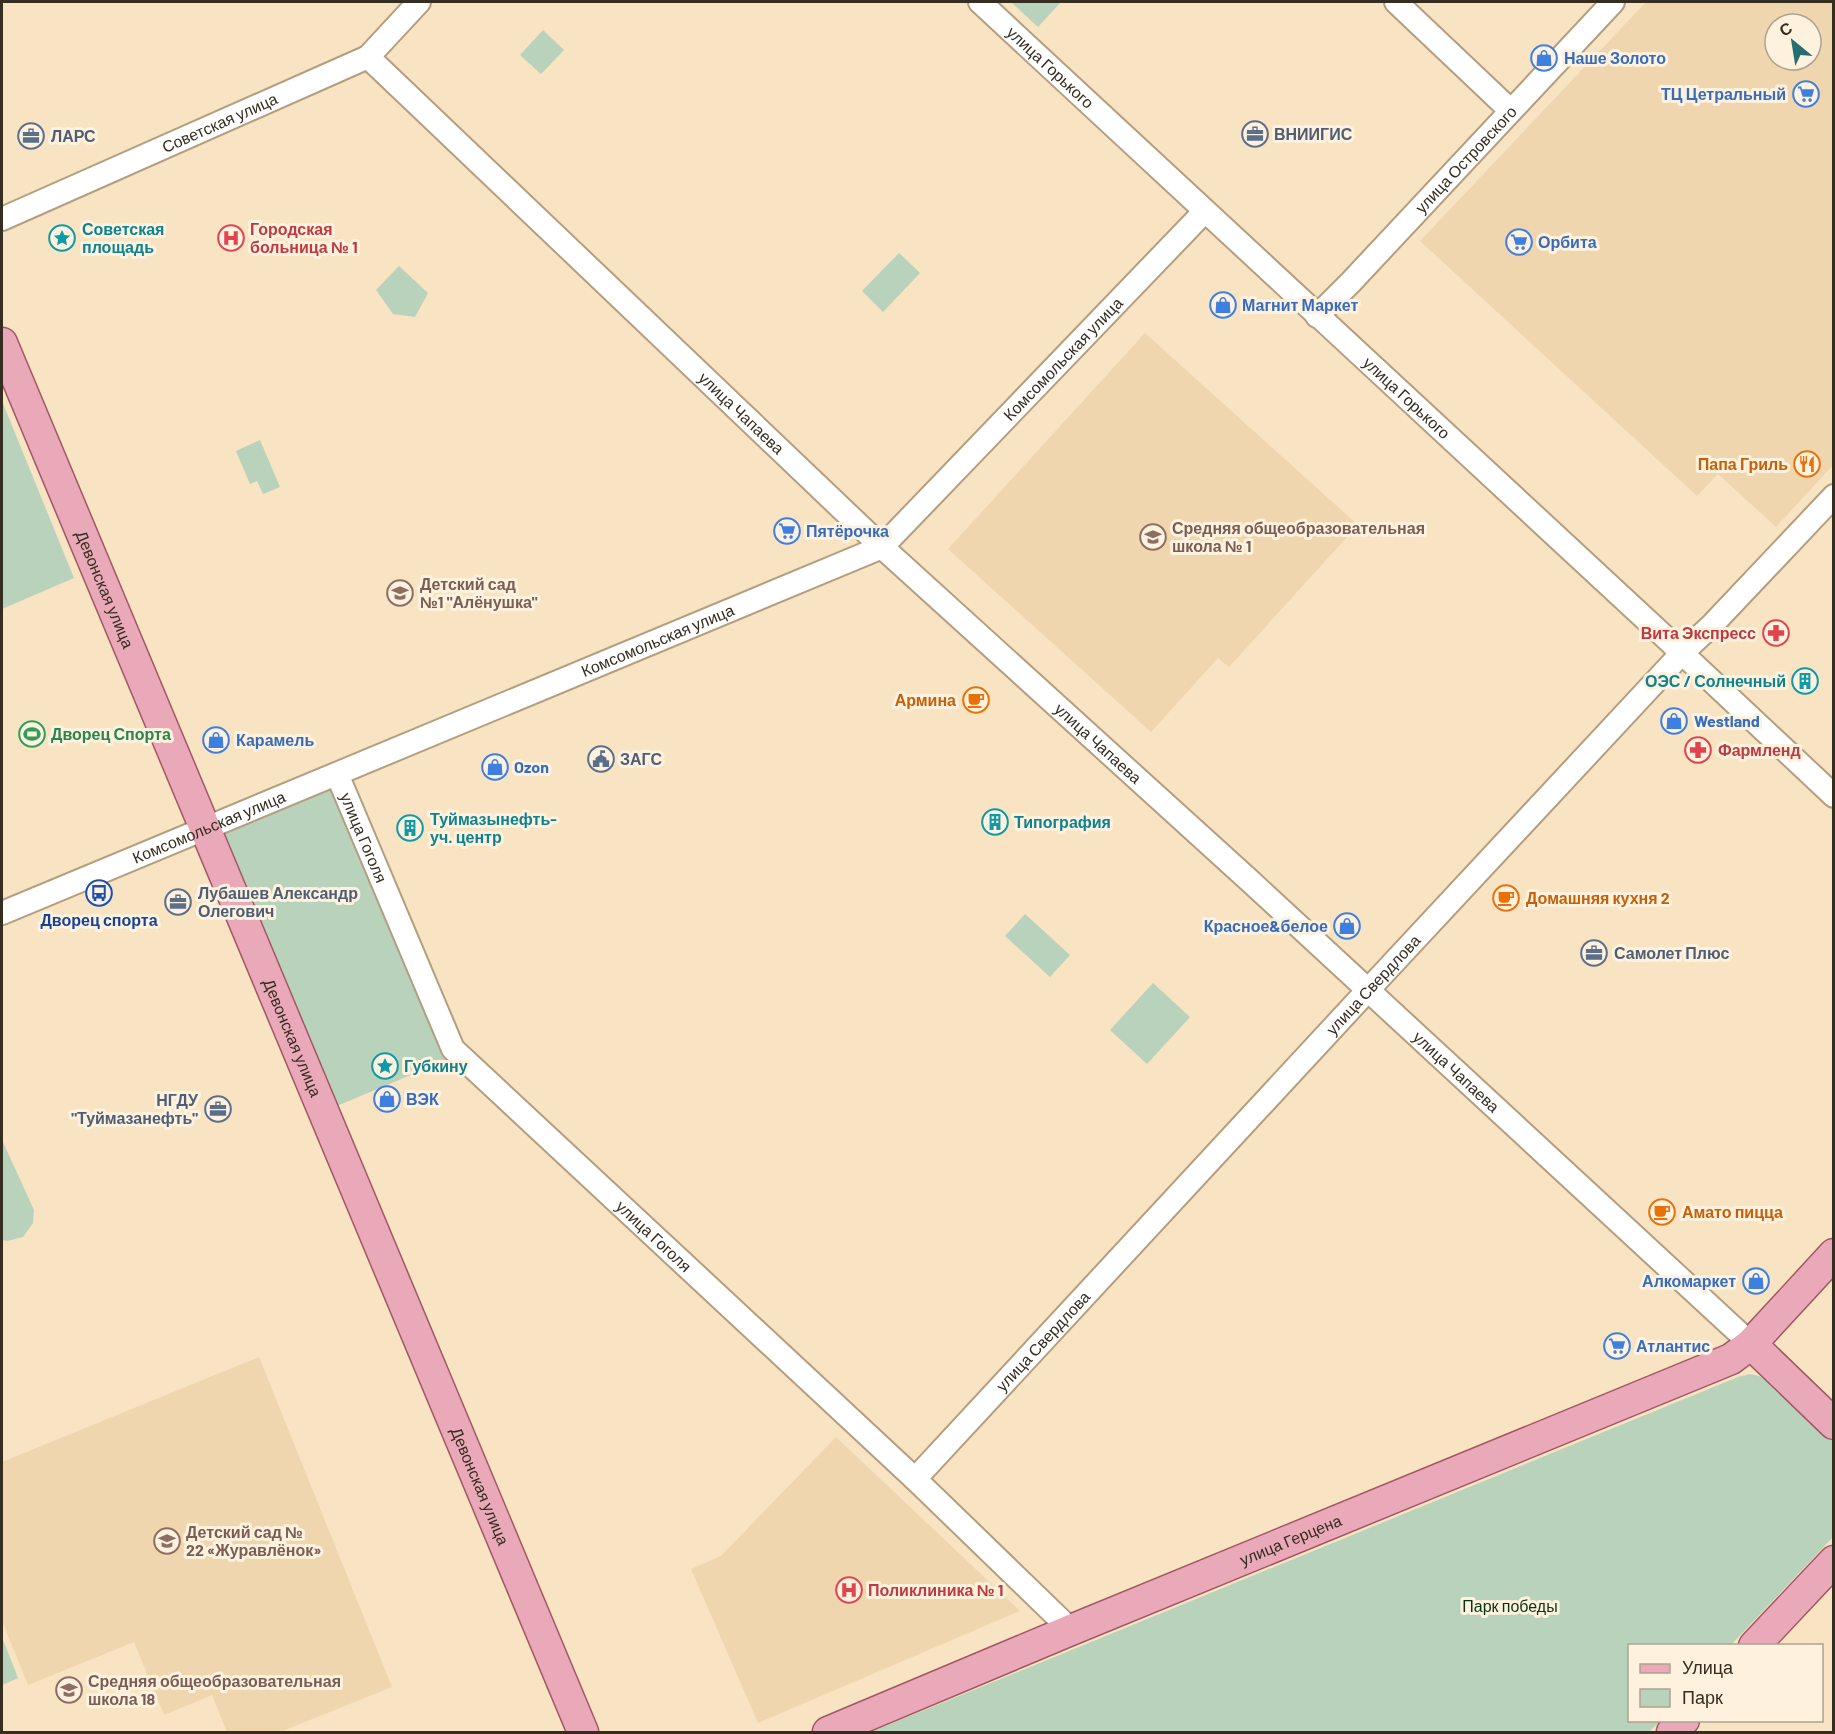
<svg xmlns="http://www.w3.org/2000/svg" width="1835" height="1734" font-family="Barlow,sans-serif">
<rect width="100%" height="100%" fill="#f8e3c2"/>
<g fill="#efd6ae" fill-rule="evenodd">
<path d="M1646,2H1833V465L1776,527L1718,474L1697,496L1420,241ZM1775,24H1811V60H1775Z"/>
<polygon points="1145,333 1358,525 1229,667 1218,658 1151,732 948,549"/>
<polygon points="259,1357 392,1687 280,1732 227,1732 212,1695 164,1715 134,1642 28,1685 2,1621 2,1462"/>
<polygon points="836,1437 1020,1611 758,1723 691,1569 721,1556"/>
</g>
<g fill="#b9d2bc">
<polygon points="1011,2 1061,2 1038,27"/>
<polygon points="543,30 564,50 541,74 520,55"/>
<polygon points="899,253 920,273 883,312 862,291"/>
<polygon points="399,266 428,293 415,317 393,314 376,290"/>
<polygon points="2,401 74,578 2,609"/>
<polygon points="260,440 280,487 263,494 257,481 250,484 236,451"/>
<polygon points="334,788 449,1059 332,1108 217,837"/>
<polygon points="1025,914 1070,955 1050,977 1005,936"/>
<polygon points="1153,983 1190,1017 1147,1064 1110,1030"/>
<polygon points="2,1140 34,1210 33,1223 23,1237 7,1241 2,1240"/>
<polygon points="1750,1374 1759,1376 1769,1382 1833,1442 1833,1537 1731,1645 1630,1646 1630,1720 1660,1721 1649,1732 871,1732 1738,1377"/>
<polygon points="2,1637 18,1678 2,1685"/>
</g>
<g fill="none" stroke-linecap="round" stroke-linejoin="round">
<g stroke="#b39f7f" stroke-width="26">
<g id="minor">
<path id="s1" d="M980,2L1667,639L1834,796"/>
<polyline points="1396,2 1510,110"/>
<path id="s2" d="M368,57L882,547L1250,881L1751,1344"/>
<path id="s3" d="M2,219L368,57L419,2"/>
<path id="s4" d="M1317,316L1351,282L1613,2"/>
<path id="s5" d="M337,774L453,1049L915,1479L1071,1630"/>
<path id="s6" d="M2,913L882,547L1205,211"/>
<path id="s7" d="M915,1479L1368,990L1682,653L1712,625L1834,496"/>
</g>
</g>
<g stroke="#a25864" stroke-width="33">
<g id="major">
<path id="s8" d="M2,343L583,1732"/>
<polyline points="1751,1344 1834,1424"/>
<polyline points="1754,1646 1834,1561"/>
<path id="s9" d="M828,1732L1071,1630L1731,1359L1751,1344L1834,1254"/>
<polyline points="1672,1732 1684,1720"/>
</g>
</g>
<use href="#minor" stroke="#fff" stroke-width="22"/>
<use href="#major" stroke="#eaa9b8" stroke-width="30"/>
</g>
<defs>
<g id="shop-ring" transform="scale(1.35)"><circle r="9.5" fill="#fef1dd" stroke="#3f7fe0" stroke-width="1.5"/><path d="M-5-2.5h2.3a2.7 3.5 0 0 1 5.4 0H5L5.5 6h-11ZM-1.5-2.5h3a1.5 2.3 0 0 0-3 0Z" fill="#3f7fe0"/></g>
<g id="supermarket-ring" transform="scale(1.35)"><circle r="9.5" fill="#fef1dd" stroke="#3f7fe0" stroke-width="1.5"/><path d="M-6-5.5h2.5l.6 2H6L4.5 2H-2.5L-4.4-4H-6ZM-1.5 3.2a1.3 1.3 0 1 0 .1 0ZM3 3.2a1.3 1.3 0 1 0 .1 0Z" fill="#3f7fe0"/></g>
<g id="office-ring" transform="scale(1.35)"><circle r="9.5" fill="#fef1dd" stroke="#5c6f8a" stroke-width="1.5"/><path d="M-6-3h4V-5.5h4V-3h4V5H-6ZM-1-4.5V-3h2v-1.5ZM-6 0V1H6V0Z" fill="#5c6f8a"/></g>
<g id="sight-ring" transform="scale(1.35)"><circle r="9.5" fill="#fef1dd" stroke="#0f9aa8" stroke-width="1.5"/><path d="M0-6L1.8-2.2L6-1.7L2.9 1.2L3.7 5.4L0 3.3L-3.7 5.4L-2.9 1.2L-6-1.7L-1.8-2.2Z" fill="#0f9aa8"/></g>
<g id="hospital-ring" transform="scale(1.35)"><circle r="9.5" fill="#fef1dd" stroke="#e0444e" stroke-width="1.5"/><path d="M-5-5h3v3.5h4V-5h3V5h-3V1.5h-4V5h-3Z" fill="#e0444e"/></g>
<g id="restaurant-ring" transform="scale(1.35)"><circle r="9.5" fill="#fef1dd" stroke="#e8710a" stroke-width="1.5"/><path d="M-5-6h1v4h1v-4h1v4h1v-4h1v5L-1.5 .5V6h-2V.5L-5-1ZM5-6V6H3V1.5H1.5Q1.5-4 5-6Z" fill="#e8710a"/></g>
<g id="school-ring" transform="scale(1.35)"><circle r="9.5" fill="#fef1dd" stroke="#8d6e63" stroke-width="1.5"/><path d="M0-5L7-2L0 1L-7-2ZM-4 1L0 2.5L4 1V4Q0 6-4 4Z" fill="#8d6e63"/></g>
<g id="pharmacy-ring" transform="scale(1.35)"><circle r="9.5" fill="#fef1dd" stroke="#e0444e" stroke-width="1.5"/><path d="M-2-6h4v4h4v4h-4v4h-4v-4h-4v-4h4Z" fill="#e0444e"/></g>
<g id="building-ring" transform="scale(1.35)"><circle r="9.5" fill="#fef1dd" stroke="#0f9aa8" stroke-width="1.5"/><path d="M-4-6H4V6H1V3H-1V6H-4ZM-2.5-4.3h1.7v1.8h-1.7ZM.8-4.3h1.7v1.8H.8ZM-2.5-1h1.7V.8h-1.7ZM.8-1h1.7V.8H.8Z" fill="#0f9aa8"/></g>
<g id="cafe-ring" transform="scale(1.35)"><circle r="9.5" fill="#fef1dd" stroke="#e8710a" stroke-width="1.5"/><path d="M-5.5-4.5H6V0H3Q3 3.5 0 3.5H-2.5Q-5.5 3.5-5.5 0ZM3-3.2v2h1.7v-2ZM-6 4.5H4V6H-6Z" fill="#e8710a"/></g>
<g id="stadium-ring" transform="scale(1.35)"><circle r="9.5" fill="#fef1dd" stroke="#2e9e5b" stroke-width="1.5"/><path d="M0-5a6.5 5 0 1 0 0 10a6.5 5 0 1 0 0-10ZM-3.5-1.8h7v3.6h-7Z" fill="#2e9e5b"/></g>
<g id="civic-ring" transform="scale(1.35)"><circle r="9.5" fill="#fef1dd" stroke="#5c6f8a" stroke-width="1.5"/><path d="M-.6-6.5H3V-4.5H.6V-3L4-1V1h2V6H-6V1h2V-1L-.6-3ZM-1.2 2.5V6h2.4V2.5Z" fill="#5c6f8a"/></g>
<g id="bus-ring" transform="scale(1.35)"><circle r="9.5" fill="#fef1dd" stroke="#1a4fb4" stroke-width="1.5"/><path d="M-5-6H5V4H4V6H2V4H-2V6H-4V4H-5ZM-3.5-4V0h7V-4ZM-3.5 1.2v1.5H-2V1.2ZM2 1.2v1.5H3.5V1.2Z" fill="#1a4fb4"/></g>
</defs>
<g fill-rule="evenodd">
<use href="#shop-ring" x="1544" y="58"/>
<use href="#supermarket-ring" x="1806" y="94"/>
<use href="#office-ring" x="1255" y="134"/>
<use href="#office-ring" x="31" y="136"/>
<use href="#sight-ring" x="62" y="238"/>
<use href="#hospital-ring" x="231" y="238"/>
<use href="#supermarket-ring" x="1519" y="242"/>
<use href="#shop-ring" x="1223" y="305"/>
<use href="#restaurant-ring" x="1807" y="464"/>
<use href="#supermarket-ring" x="787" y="531"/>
<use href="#school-ring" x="1153" y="537"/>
<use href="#school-ring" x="400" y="593"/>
<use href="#pharmacy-ring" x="1776" y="633"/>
<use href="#building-ring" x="1805" y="681"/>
<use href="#cafe-ring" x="976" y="700"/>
<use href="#shop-ring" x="1674" y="721"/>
<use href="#stadium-ring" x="32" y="734"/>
<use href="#shop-ring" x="216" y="740"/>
<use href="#pharmacy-ring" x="1698" y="750"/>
<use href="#civic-ring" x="601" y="759"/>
<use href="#shop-ring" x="495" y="767"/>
<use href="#building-ring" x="995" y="822"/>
<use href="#building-ring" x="410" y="828"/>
<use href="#bus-ring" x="99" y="893"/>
<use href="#cafe-ring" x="1506" y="898"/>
<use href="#office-ring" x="178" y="902"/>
<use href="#shop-ring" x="1347" y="926"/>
<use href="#office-ring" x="1594" y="953"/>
<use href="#sight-ring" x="385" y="1066"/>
<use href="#shop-ring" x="387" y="1099"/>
<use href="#office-ring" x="218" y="1109"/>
<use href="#cafe-ring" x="1662" y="1212"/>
<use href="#shop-ring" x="1756" y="1281"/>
<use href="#supermarket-ring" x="1617" y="1346"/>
<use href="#school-ring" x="167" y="1541"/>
<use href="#hospital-ring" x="849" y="1590"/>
<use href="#school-ring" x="69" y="1690"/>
</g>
<g text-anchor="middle" stroke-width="6" stroke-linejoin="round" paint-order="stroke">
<g font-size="16" font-weight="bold" fill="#366cbe" stroke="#fef1dd" text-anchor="start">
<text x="1564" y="64">Наше Золото</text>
<text x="1786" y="100" text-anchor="end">ТЦ Цетральный</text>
<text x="1538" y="248">Орбита</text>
<text x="1242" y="311">Магнит Маркет</text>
<text x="806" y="537">Пятёрочка</text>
<text x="1694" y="727">Westland</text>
<text x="236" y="746">Карамель</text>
<text x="514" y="773">Ozon</text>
<text x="1328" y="932" text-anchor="end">Красное&amp;белое</text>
<text x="406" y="1105">ВЭК</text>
<text x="1736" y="1287" text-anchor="end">Алкомаркет</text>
<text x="1636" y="1352">Атлантис</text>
</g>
<g font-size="16" fill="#352d20" stroke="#fef1dd">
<text dy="6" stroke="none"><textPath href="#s1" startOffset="96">улица Горького</textPath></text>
<text dy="6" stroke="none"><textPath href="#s3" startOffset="238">Советская улица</textPath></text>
<text dy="6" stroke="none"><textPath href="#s4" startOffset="216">улица Островского</textPath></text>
<text dy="6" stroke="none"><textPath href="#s6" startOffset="1214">Комсомольская улица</textPath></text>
<text dy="6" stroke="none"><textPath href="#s1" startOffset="582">улица Горького</textPath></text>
<text dy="6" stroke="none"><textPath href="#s2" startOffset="516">улица Чапаева</textPath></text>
<text dy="6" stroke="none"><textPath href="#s8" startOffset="267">Девонская улица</textPath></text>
<text dy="6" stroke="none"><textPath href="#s6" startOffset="710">Комсомольская улица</textPath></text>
<text dy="6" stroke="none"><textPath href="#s2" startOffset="1002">улица Чапаева</textPath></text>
<text dy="6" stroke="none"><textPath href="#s6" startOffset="224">Комсомольская улица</textPath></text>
<text dy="6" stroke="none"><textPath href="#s5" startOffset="69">улица Гоголя</textPath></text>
<text dy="6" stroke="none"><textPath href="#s7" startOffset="674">улица Свердлова</textPath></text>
<text dy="6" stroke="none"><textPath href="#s8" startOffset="753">Девонская улица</textPath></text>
<text dy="6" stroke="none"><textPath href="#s2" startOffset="1488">улица Чапаева</textPath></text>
<text dy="6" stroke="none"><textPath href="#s5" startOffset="573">улица Гоголя</textPath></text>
<text dy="6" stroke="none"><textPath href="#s7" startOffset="188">улица Свердлова</textPath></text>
<text dy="6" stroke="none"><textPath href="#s8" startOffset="1239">Девонская улица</textPath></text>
<text dy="6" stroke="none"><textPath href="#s9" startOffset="501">улица Герцена</textPath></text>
</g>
<g font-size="16" font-weight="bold" fill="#4e5e75" stroke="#fef1dd" text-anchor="start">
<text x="1274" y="140">ВНИИГИС</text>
<text x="51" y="142">ЛАРС</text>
<text x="620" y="765">ЗАГС</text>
<text x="198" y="899">Лубашев Александр<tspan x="198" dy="18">Олегович</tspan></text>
<text x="1614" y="959">Самолет Плюс</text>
<text x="198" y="1106" text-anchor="end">НГДУ<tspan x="198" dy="18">"Туймазанефть"</tspan></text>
</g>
<g font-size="16" font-weight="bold" fill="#0d838f" stroke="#fef1dd" text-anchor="start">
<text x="82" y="235">Советская<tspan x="82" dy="18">площадь</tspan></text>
<text x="1786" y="687" text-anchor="end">ОЭС / Солнечный</text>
<text x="430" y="825">Туймазынефть-<tspan x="430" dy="18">уч. центр</tspan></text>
<text x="1014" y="828">Типография</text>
<text x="404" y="1072">Губкину</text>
</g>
<g font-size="16" font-weight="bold" fill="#be3a42" stroke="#fef1dd" text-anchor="start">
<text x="250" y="235">Городская<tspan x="250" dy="18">больница № 1</tspan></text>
<text x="1756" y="639" text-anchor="end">Вита Экспресс</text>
<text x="1718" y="756">Фармленд</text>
<text x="868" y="1596">Поликлиника № 1</text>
</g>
<g font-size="16" font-weight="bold" fill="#c56008" stroke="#fef1dd" text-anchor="end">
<text x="1788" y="470">Папа Гриль</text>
<text x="956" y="706">Армина</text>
<text x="1526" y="904" text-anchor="start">Домашняя кухня 2</text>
<text x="1682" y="1218" text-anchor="start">Амато пицца</text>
</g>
<g font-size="16" font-weight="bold" fill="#785e54" stroke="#fef1dd" text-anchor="start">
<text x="1172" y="534">Средняя общеобразовательная<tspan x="1172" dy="18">школа № 1</tspan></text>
<text x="420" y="590">Детский сад<tspan x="420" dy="18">№1 "Алёнушка"</tspan></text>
<text x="186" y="1538">Детский сад №<tspan x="186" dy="18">22 «Журавлёнок»</tspan></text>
<text x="88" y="1687">Средняя общеобразовательная<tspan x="88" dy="18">школа 18</tspan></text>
</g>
<g font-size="16" font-weight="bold" fill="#27864d" stroke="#fef1dd" text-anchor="start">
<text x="51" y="740">Дворец Спорта</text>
</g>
<g font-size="16" font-weight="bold" fill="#164399" stroke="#fef1dd">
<text x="99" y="926">Дворец спорта</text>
</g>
<g font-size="16" fill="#043613" stroke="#fef1dd">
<text x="1510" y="1612">Парк победы</text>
</g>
</g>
<rect width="1835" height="1734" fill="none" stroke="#352d20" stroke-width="6"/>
<rect x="1628" y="1644" width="195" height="78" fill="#fef1dd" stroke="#aea391" stroke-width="1.5"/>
<rect x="1640" y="1664" width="30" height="9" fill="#eaa9b8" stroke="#aea391" stroke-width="1.5"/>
<text x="1682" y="1674" font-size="18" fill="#352d20">Улица</text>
<rect x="1640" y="1689" width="30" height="18" fill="#b9d2bc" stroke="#aea391" stroke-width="1.5"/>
<text x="1682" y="1704" font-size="18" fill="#352d20">Парк</text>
<g transform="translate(1793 42) rotate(330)"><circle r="28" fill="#fef1dd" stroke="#aea391" stroke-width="1.5"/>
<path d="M0-4.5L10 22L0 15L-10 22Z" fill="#236f73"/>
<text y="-9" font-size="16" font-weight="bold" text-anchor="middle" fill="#352d20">С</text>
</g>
</svg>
